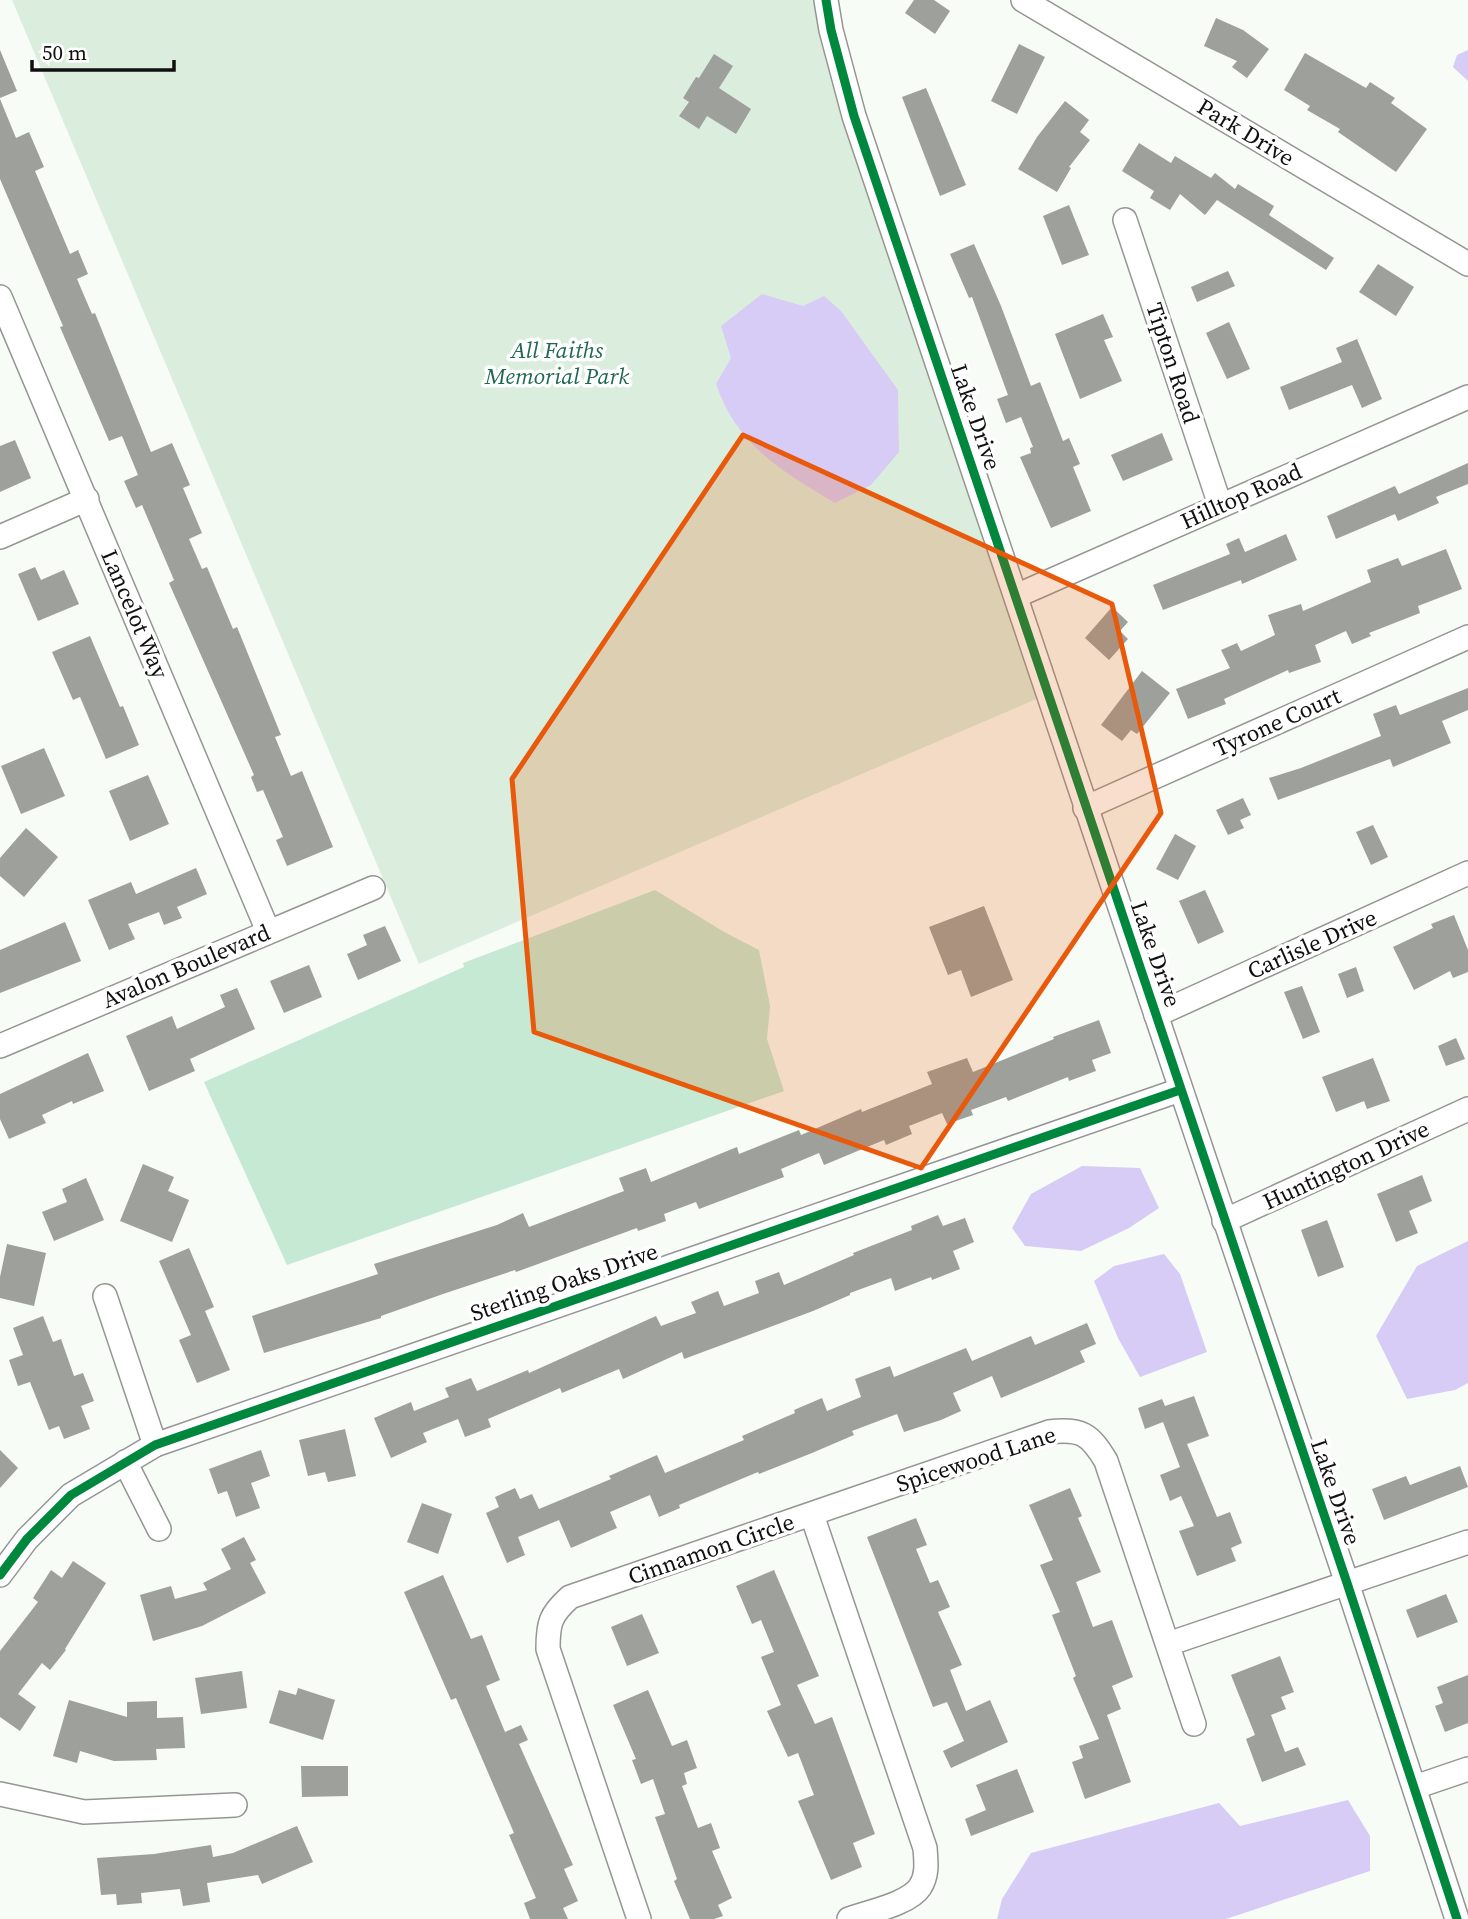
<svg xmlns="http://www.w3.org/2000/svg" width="1468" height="1919" font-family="'Source Serif 4',serif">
<rect width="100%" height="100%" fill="#f8fcf6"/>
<polygon fill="#c5e9d3" points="655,890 726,933 759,950 770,1006 767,1039 784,1091 287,1265 204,1082 464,967 463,963"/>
<polygon fill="#dbeedd" points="12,0 826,0 1048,694 419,964"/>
<g fill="#d6ccf6">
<polygon points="1468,50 1468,81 1453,67 1457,55"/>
<path d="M762,294L803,306L824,296L841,311L898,390L899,452L871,485L835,503C782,472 736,444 716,384L731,358L721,326Z"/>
<polygon points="1082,1166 1140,1168 1159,1208 1129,1228 1081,1251 1025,1246 1012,1228 1031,1194"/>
<polygon points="1468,1241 1468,1383 1455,1390 1407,1399 1376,1336 1417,1266"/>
<polygon points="1164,1254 1180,1274 1207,1352 1140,1377 1118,1338 1094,1281 1114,1266"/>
<polygon points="1348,1800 1370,1836 1370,1871 1226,1919 997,1919 1002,1899 1031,1853 1219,1803 1240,1826"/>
</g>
<g fill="#9da09b">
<polygon points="914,0 934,0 950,11 935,34 905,13"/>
<polygon points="1216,18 1243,30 1269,49 1247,78 1232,67 1237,61 1204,46"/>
<polygon points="1019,44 1045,57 1017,114 991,101"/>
<polygon points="0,50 17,91 0,98"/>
<polygon points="1305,53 1366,88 1370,82 1395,98 1391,103 1427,129 1396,172 1338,132 1340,129 1307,110 1310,106 1284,90"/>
<polygon points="714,54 733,66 719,88 751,109 736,134 707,116 699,129 679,116 689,102 683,98 696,77 699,78"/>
<polygon points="926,88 966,185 940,196 902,97"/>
<polygon points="0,99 16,138 29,132 44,167 35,171 70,254 78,250 88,274 77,279 92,314 95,313 151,452 172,443 190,485 183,488 202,533 189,539 202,569 207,567 233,629 237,627 281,735 275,737 291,776 302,771 333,847 287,866 276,840 283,837 263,790 257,792 251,777 254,775 169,583 174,580 142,505 136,508 124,481 138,475 122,436 109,441 60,327 63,326 0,179"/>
<polygon points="1065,101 1089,120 1080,132 1090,140 1069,167 1071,168 1057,192 1018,169 1037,137"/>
<polygon points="1139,143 1171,163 1175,156 1211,178 1215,173 1235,189 1238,184 1274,206 1269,215 1334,258 1326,270 1217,200 1205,215 1180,194 1170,210 1150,198 1154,191 1122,171"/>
<polygon points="1069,205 1089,255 1062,265 1043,216"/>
<polygon points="974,244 1001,306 1031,386 1040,382 1063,441 1069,438 1080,464 1073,467 1091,511 1051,528 1020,457 1031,453 1030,448 1033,447 1021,417 1006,423 997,399 1008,395 972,297 969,298 950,254"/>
<polygon points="1378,264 1414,287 1396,316 1359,292"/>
<polygon points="1228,271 1235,286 1197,302 1191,287"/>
<polygon points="1103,314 1113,337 1104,340 1122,381 1080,399 1055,334"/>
<polygon points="1229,322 1250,369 1227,379 1206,333"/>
<polygon points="1357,339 1382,399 1362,408 1352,385 1289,410 1280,387 1342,362 1336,348"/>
<polygon points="1162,433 1173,460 1123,481 1111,455"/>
<polygon points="15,440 31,478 0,492 0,446"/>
<polygon points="1468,463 1468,484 1436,497 1439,503 1398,521 1395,514 1336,539 1327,516 1395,486 1399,494"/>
<polygon points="1286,534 1297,560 1242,584 1241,580 1163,610 1153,585 1230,554 1226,544 1239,538 1245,552"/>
<polygon points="1446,549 1462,589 1418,606 1420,613 1369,633 1371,636 1352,644 1346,631 1315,645 1321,662 1289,673 1288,670 1224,699 1226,704 1188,719 1176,689 1230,668 1221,650 1237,643 1241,651 1275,635 1268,615 1301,604 1303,611 1371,582 1367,570 1398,558 1402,566"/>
<polygon points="35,567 41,580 64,570 79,604 38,621 18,574"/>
<polygon points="1112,607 1128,622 1120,631 1128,639 1109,660 1085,638"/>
<polygon points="90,636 120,707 123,706 139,745 106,759 80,697 73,700 52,652"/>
<polygon points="1142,671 1170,693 1137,734 1131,730 1122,741 1101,725"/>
<polygon points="1468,688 1468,710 1442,721 1451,743 1393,767 1390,759 1278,800 1269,778 1301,768 1381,736 1373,714 1396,705 1400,715"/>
<polygon points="44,748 65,796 21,814 1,766"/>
<polygon points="148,775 169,824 130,841 109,791"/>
<polygon points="1243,798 1251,815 1240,820 1244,828 1228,835 1216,810"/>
<polygon points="1373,825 1388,857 1371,865 1356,832"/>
<polygon points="26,828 58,857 24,897 0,876 0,858"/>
<polygon points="1175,834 1196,846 1178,880 1156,869"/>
<polygon points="196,868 207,894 177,907 182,918 164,925 159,912 128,924 135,939 109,950 88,900 131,882 136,894"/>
<polygon points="1205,890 1224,932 1198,944 1179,901"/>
<polygon points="984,906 1013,980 971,997 961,970 948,975 929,927"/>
<polygon points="1454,915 1468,950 1468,972 1453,978 1450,971 1414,990 1393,947 1433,928 1431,924"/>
<polygon points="65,922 81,961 0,993 0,950"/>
<polygon points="385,926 401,961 358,980 347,954 367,945 363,935"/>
<polygon points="309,965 322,997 284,1013 270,981"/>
<polygon points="1356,967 1364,991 1347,998 1338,974"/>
<polygon points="1302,986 1320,1032 1303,1039 1284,992"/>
<polygon points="237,988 255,1029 190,1059 195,1071 149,1091 126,1036 172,1016 177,1029 225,1007 220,995"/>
<polygon points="1099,1020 1111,1053 1092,1060 1096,1071 1069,1081 1068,1077 1008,1101 1006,1097 971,1110 973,1115 947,1124 942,1113 909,1126 912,1134 886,1145 884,1140 824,1165 819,1153 781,1169 784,1177 699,1209 696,1202 664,1214 666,1221 638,1231 637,1228 516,1272 515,1270 443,1294 381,1316 381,1318 264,1353 252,1316 378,1274 374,1264 497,1225 523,1213 529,1227 624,1191 619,1178 646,1168 651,1182 737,1147 739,1154 799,1130 801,1135 861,1109 862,1112 932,1084 927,1072 967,1058 973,1072 1054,1039 1053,1037"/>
<polygon points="1456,1038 1465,1059 1446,1066 1438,1046"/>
<polygon points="88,1053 104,1091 73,1104 72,1101 42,1115 46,1123 9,1139 0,1119 0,1094"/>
<polygon points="1373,1058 1390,1101 1367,1109 1364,1101 1336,1112 1322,1077"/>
<polygon points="143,1164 174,1177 168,1191 189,1200 172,1242 120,1221"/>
<polygon points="1422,1175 1432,1201 1409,1211 1418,1233 1396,1242 1377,1194"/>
<polygon points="86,1178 104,1220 54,1241 42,1212 67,1202 62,1189"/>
<polygon points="938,1215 943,1226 965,1218 974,1242 953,1251 960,1269 932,1280 931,1277 895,1291 891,1278 850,1293 850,1295 813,1311 684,1359 682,1352 623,1379 619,1369 562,1393 560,1388 488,1419 491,1427 465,1437 458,1419 423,1433 427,1442 391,1458 374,1418 411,1402 414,1411 449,1397 445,1388 471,1378 477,1391 528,1370 529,1373 656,1316 661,1326 696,1313 691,1302 718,1291 724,1306 759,1293 755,1281 779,1272 784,1285 854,1255 853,1253 912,1230 911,1226"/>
<polygon points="1327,1220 1344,1267 1318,1277 1301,1230"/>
<polygon points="7,1244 46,1253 34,1306 0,1298 0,1277"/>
<polygon points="189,1248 214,1307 205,1311 230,1370 197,1383 179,1340 191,1335 159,1261"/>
<polygon points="43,1316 53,1342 61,1339 74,1376 83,1373 94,1401 81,1406 90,1429 64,1439 59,1426 49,1430 30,1382 18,1386 9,1360 23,1355 13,1328"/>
<polygon points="1087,1323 1096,1344 1080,1351 1085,1362 1049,1378 1001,1398 992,1376 953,1393 961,1411 941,1420 904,1432 897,1414 852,1431 854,1435 812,1453 759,1474 758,1472 679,1505 680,1508 659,1517 650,1495 610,1512 617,1528 571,1548 559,1520 518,1537 525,1555 507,1563 486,1513 499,1507 495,1497 515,1488 520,1499 532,1494 539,1509 611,1479 609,1476 657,1455 665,1473 744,1440 742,1436 795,1413 794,1410 822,1398 827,1411 861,1397 855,1379 890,1366 894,1377 966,1348 972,1361 1031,1336 1035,1345"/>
<polygon points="1194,1396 1209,1436 1187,1444 1217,1517 1230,1512 1242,1543 1231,1548 1236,1561 1197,1576 1179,1531 1194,1526 1181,1496 1170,1501 1160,1475 1180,1467 1163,1422 1145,1429 1138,1408 1162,1399 1165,1406"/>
<polygon points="345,1429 356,1476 328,1482 325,1472 308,1476 299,1440"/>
<polygon points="0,1450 18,1468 0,1488"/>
<polygon points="261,1450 270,1476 251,1483 260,1508 236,1517 227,1491 218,1494 209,1469"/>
<polygon points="1460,1466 1468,1487 1384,1520 1372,1489 1406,1476 1410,1485"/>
<polygon points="1070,1488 1082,1516 1078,1518 1101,1572 1076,1582 1093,1627 1112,1620 1133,1677 1112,1686 1121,1709 1107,1715 1131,1782 1085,1799 1072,1762 1083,1758 1079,1746 1099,1739 1073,1678 1076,1676 1052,1615 1060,1612 1040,1565 1053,1560 1029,1505"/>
<polygon points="422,1503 452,1514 438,1554 407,1542"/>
<polygon points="916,1518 927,1545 916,1549 930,1583 938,1580 950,1607 938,1612 962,1665 950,1670 966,1711 990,1700 1008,1742 951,1768 943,1751 964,1741 947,1702 933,1707 867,1537"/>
<polygon points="244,1537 256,1560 250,1563 266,1593 202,1626 153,1641 140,1595 171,1586 175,1599 207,1590 203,1583 231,1569 221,1549"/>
<polygon points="73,1561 106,1583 65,1649 66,1650 50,1670 42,1663 18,1694 36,1707 20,1731 0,1717 0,1651 38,1602 33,1598 51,1570 62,1578"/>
<polygon points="774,1570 819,1676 797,1685 815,1724 832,1717 875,1834 853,1843 862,1867 831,1880 798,1801 814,1795 798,1753 788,1757 767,1711 781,1705 761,1657 774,1652 761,1620 752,1624 736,1586"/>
<polygon points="443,1575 471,1639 482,1635 500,1680 486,1686 505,1732 521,1725 528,1740 519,1744 573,1865 564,1869 578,1901 563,1908 568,1919 530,1919 524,1903 536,1898 509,1835 514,1833 456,1698 451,1700 404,1592"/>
<polygon points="1446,1594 1458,1622 1417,1638 1406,1610"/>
<polygon points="642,1614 659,1653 627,1666 611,1627"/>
<polygon points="1280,1656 1294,1692 1281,1697 1286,1709 1271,1715 1285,1752 1298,1747 1306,1765 1262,1782 1246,1739 1255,1735 1231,1675"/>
<polygon points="242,1671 247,1708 201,1714 195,1678"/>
<polygon points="1468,1675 1468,1723 1445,1732 1435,1706 1443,1703 1437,1687"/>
<polygon points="298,1688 335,1700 323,1740 269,1723 279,1690 296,1695"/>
<polygon points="648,1690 672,1746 687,1740 697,1768 684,1773 687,1784 682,1786 698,1828 711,1823 720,1848 712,1851 732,1898 718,1905 723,1916 714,1919 690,1919 674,1881 677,1879 655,1817 665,1814 653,1779 641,1784 632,1760 636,1759 613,1705"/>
<polygon points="69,1700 127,1717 127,1702 157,1701 157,1718 183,1717 185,1748 156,1749 157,1760 114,1761 80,1751 77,1763 53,1756"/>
<polygon points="301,1766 348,1766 348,1796 302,1797"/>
<polygon points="1017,1769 1034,1812 971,1836 965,1819 986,1810 976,1785"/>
<polygon points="297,1826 313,1862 262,1884 258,1875 207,1883 210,1902 183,1906 180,1889 141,1893 142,1903 117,1905 116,1894 101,1895 97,1858 154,1854 211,1845 213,1857 233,1853"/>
</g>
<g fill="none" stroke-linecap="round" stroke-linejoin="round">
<g stroke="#949694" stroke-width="26">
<g id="minor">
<polyline points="826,0 831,30 854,116 1347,1583 1457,1919"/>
<polyline points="1023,0 1468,264"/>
<polyline points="1125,220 1220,505"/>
<polyline points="0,297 268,931"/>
<polyline points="0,537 87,499"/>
<polyline points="1016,596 1468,397"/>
<polyline points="1085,808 1468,637"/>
<polyline points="1156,1015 1468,873"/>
<polyline points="0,1046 373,888"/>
<polyline points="1224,1221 1468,1109"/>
<polyline points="105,1296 155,1445"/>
<polyline points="125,1462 159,1529"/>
<path d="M812,1515L925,1848C926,1861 928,1875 920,1887C909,1904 868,1912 849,1919"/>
<polyline points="0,1575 27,1539 71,1495 155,1445 1180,1090"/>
<polyline points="1168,1644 1468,1542"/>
<polyline points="1415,1787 1468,1769"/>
<polyline points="0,1794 84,1812 235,1805"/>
<path d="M639,1919L548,1649C548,1623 550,1615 570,1597L1049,1432C1081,1428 1090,1434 1106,1461L1194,1724"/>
</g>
</g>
<use href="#minor" stroke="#fefffe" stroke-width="23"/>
<g stroke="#fff" stroke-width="13">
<g id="cycleway">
<polyline points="826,0 831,30 854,116 1347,1583 1457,1919"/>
<polyline points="0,1575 27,1539 71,1495 155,1445 1180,1090"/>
</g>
</g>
<use href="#cycleway" stroke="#00873e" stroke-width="9"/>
</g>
<path fill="#e8590c" fill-opacity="0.2" stroke="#e8590c" stroke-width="5" stroke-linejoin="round" d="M743,435L1112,604L1161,813L921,1168L534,1032L512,779Z"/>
<g text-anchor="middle" stroke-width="7" stroke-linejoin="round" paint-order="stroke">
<g font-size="23" fill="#101010" stroke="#fff">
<text transform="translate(1246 132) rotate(31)" y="8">Park Drive</text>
<text transform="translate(1173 363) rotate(72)" y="8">Tipton Road</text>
<text transform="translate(976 417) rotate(71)" y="8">Lake Drive</text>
<text transform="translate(1241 496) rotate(-24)" y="8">Hilltop Road</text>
<text transform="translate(135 614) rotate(67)" y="8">Lancelot Way</text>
<text transform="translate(1277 722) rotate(-24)" y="8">Tyrone Court</text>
<text transform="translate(1312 944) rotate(-24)" y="8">Carlisle Drive</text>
<text transform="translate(1156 954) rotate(71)" y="8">Lake Drive</text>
<text transform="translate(186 966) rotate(-23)" y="8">Avalon Boulevard</text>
<text transform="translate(1346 1165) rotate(-25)" y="8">Huntington Drive</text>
<text transform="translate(564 1282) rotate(-19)" y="8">Sterling Oaks Drive</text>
<text transform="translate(976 1459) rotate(-18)" y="8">Spicewood Lane</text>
<text transform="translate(1336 1492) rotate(71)" y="8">Lake Drive</text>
<text transform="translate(711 1549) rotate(-19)" y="8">Cinnamon Circle</text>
</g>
<g font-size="23" font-style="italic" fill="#20684f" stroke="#fff">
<text x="557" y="358">All Faiths<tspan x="557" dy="26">Memorial Park</tspan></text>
</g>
</g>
<path d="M32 60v10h142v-10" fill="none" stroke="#101010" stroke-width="3.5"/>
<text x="42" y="60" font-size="21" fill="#101010" stroke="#ffffff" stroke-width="5" paint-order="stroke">50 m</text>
</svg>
